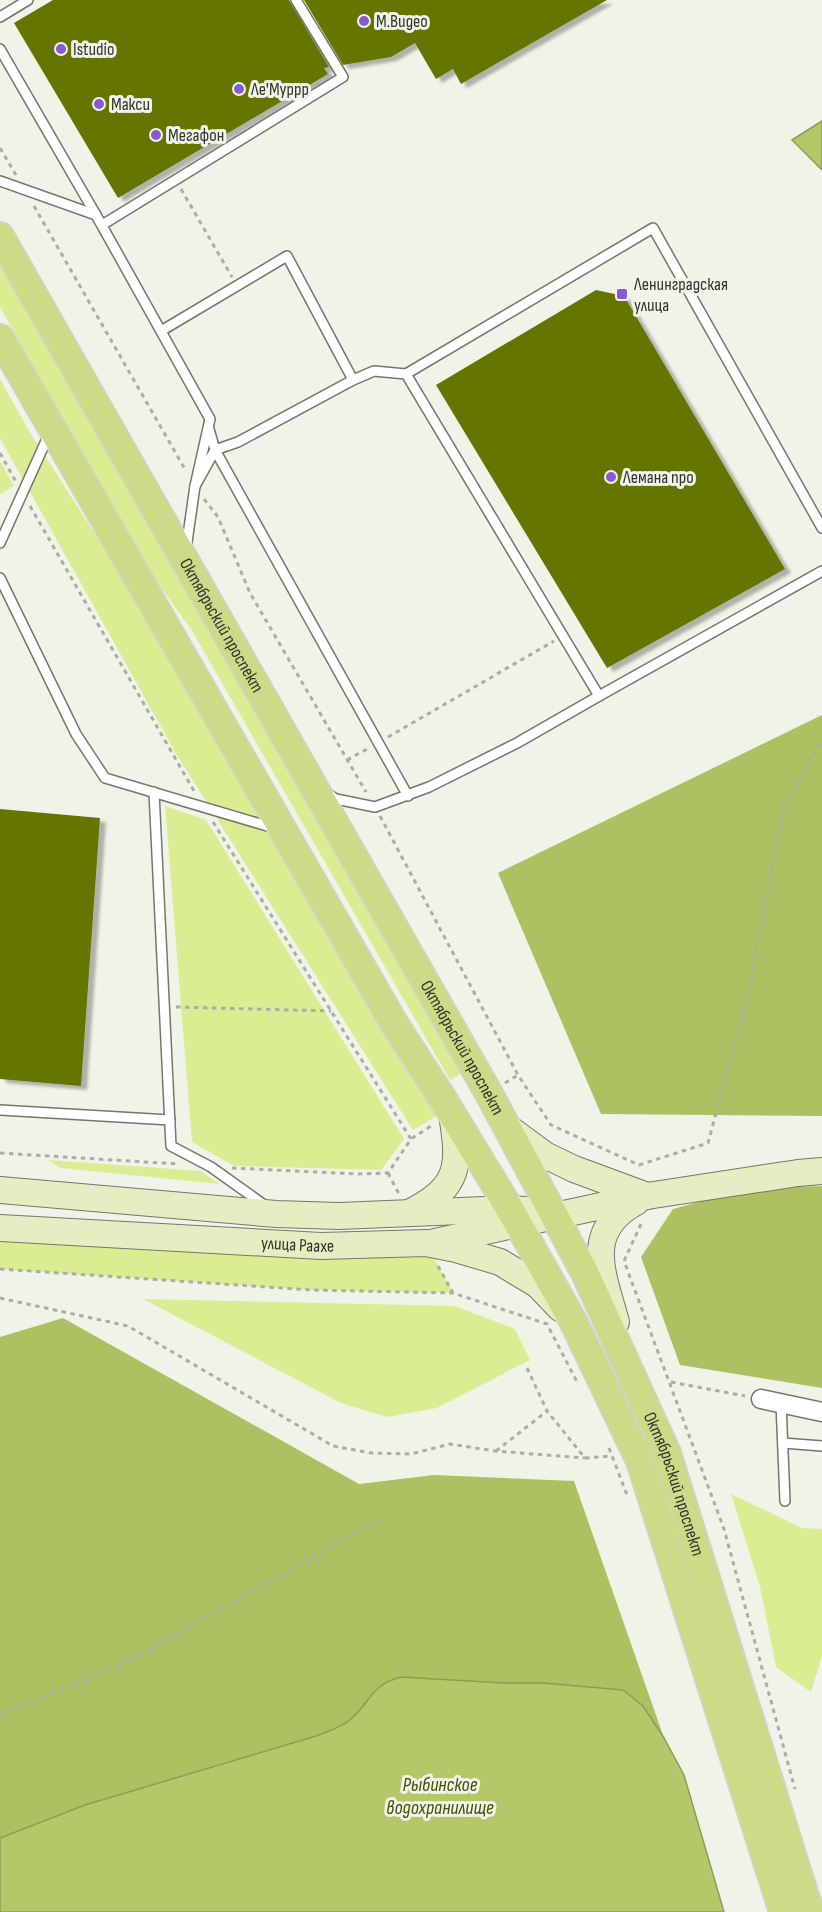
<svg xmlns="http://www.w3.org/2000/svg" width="822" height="1912" font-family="'Sofia Sans Condensed',sans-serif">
<defs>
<filter id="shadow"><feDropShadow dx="6" dy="4" stdDeviation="1.5" flood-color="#0004"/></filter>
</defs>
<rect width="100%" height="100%" fill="#f0f3e7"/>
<g fill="#daed93">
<polygon points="0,259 461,1074 450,1080 191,629 143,563 0,307"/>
<polygon points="0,379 29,431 196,691 438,1115 413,1130 175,752 0,438"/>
<polygon points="0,461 14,486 0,494"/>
<polygon points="165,806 206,820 404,1139 381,1170 234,1166 192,1142"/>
<polygon points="48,1160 201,1171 219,1184 61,1168"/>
<polygon points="0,1228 426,1243 453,1293 311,1290 0,1269"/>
<polygon points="143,1299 455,1306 515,1329 530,1360 437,1408 387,1417 341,1403"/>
<polygon points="731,1494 802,1528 822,1529 822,1655 811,1692 776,1667 760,1587"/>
</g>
<g fill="#aec162">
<polygon points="822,715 822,1116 601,1114 498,873"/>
<polygon points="822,1186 822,1388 680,1365 641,1257 673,1209 749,1188"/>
<path d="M63,1318L359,1484L434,1475L574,1481L664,1738L643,1706L571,1686L543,1683H503L401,1677C370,1685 372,1701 351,1719C341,1728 328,1731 316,1736L85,1805L0,1838V1337Z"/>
</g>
<g fill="#b5c869" stroke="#8e9c58" stroke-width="1.5">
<polygon points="822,121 822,170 792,140"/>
<path d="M401,1677L503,1683H543L623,1690L643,1706L664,1738L684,1775L724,1912H0V1838L85,1805L316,1736C328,1731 341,1728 351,1719C372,1701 370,1685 401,1677Z"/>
</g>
<g fill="#657405" filter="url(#shadow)">
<polygon points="53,0 289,0 329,67 324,68 328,74 118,198 14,23"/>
<polygon points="304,0 607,0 461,84 453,69 436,79 415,43 391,57 343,65"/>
<polygon points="596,290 624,296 785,569 607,668 436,385"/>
<polygon points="0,809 100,818 81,1086 0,1079"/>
</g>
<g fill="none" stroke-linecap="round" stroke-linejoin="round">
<g stroke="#74776c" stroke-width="12">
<g id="lane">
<polyline points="0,17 28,0"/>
<polyline points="0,49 96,215"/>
<polyline points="0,181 96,215 210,419 195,486 186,549"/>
<polyline points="102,225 343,77 296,0"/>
<polyline points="161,331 287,256 353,380"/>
<polyline points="406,374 653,228 822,528"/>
<polyline points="209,429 215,450 408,796"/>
<polyline points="195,486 215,450 238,442 353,380 374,371 406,374 599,696 517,743 429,787 375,807 336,799 328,794"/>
<polyline points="0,543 50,432"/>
<polyline points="0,578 76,734 105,778 274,828"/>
<polyline points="599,696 822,571"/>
<polyline points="154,792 171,1146 211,1167 267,1207"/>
<polyline points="0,1110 170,1120"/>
<polyline points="781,1403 785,1501"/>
<polyline points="783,1443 822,1446"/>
</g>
</g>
<g stroke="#74776c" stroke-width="21">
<polyline id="street" points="761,1399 822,1412"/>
</g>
<g stroke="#74776c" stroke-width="28">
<g id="secondary">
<polyline points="507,1127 545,1155 574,1169 647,1196"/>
<polyline points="0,1190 276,1214 339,1216 509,1209 526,1210 556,1216"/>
<path d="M411,1212C461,1186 460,1165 452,1114"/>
<path id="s1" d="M0,1228L321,1246L426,1243L456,1249L500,1262L538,1285L560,1308"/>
<polyline points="435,1242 647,1196 798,1173 822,1171"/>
<path d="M616,1322C603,1274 582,1231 636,1202"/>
</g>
</g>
<g stroke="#d2d2d1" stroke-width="30">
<g id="primary">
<path id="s2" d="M0,236L488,1092L585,1273L667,1453L810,1912"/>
<polyline points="0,338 394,1023 443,1099 508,1206 573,1321 640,1461 783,1912"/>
</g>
</g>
<g stroke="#acaea5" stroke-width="3" stroke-dasharray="4.5 4.5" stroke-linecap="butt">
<polyline points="0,148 16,175"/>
<polyline points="181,189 232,277"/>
<polyline points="34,206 186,471"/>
<polyline points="0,453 16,482"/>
<polyline points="204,499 218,517 250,593 366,792"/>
<polyline points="30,506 194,791"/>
<polyline points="388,737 554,641"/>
<polyline points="347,760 369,748"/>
<polyline points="380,816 518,1075 551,1125 639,1165 708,1143 749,990 783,807 822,740"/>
<polyline points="213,822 411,1139"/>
<polyline points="176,1007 331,1011"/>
<polyline points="505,1083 518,1075"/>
<polyline points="0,1153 178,1164"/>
<polyline points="232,1168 358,1174 388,1173 411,1139 434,1124"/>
<polyline points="388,1173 399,1194"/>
<polyline points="641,1224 624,1261 724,1529 795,1789"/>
<polyline points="438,1266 453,1293"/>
<polyline points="0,1269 311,1290 453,1293 547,1324 577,1382"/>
<polyline points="0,1298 128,1326 333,1446 371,1453 411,1454 450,1444 495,1451 585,1458"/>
<polyline points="527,1368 547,1411 585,1458 612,1456"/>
<polyline points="671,1382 745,1396"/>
<polyline points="609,1448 627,1495"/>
<polyline points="496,1451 547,1411"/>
<polyline points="0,1715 124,1664 379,1520"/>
</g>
<use href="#lane" stroke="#fff" stroke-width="9"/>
<use href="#street" stroke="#fff" stroke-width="18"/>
<use href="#secondary" stroke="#e6edc3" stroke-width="26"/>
<use href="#primary" stroke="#cdda87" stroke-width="27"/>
</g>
<g fill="#8859d2" stroke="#f0f3e7" stroke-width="2">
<circle cx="364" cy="21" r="6"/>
<circle cx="61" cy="49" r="6"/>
<circle cx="239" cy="89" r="6"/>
<circle cx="99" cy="104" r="6"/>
<circle cx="156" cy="135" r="6"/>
<rect x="616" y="288" width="12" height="12" rx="3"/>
<circle cx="611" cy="477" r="6"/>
</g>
<g text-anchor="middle" stroke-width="6" stroke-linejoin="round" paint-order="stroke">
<g font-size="18" fill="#33342f" stroke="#f0f3e7" text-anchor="start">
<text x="376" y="27">М.Видео</text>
<text x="73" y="55">Istudio</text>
<text x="251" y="95">Ле'Муррр</text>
<text x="111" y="110">Макси</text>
<text x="168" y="141">Мегафон</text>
<text x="634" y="290">Ленинградская<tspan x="634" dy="21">улица</tspan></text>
<text x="623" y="483">Лемана про</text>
</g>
<g font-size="18" fill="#33342f" stroke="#f0f3e7">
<text dy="6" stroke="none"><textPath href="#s2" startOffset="448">Октябрьский проспект</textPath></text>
<text dy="6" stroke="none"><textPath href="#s2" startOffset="934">Октябрьский проспект</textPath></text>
<text dy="6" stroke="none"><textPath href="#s1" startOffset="298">улица Раахе</textPath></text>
<text dy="6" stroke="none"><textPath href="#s2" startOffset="1420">Октябрьский проспект</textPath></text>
</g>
<g font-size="20" font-style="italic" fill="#455007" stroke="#f0f3e7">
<text x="440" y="1791">Рыбинское<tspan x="440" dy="23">водохранилище</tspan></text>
</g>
</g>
</svg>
